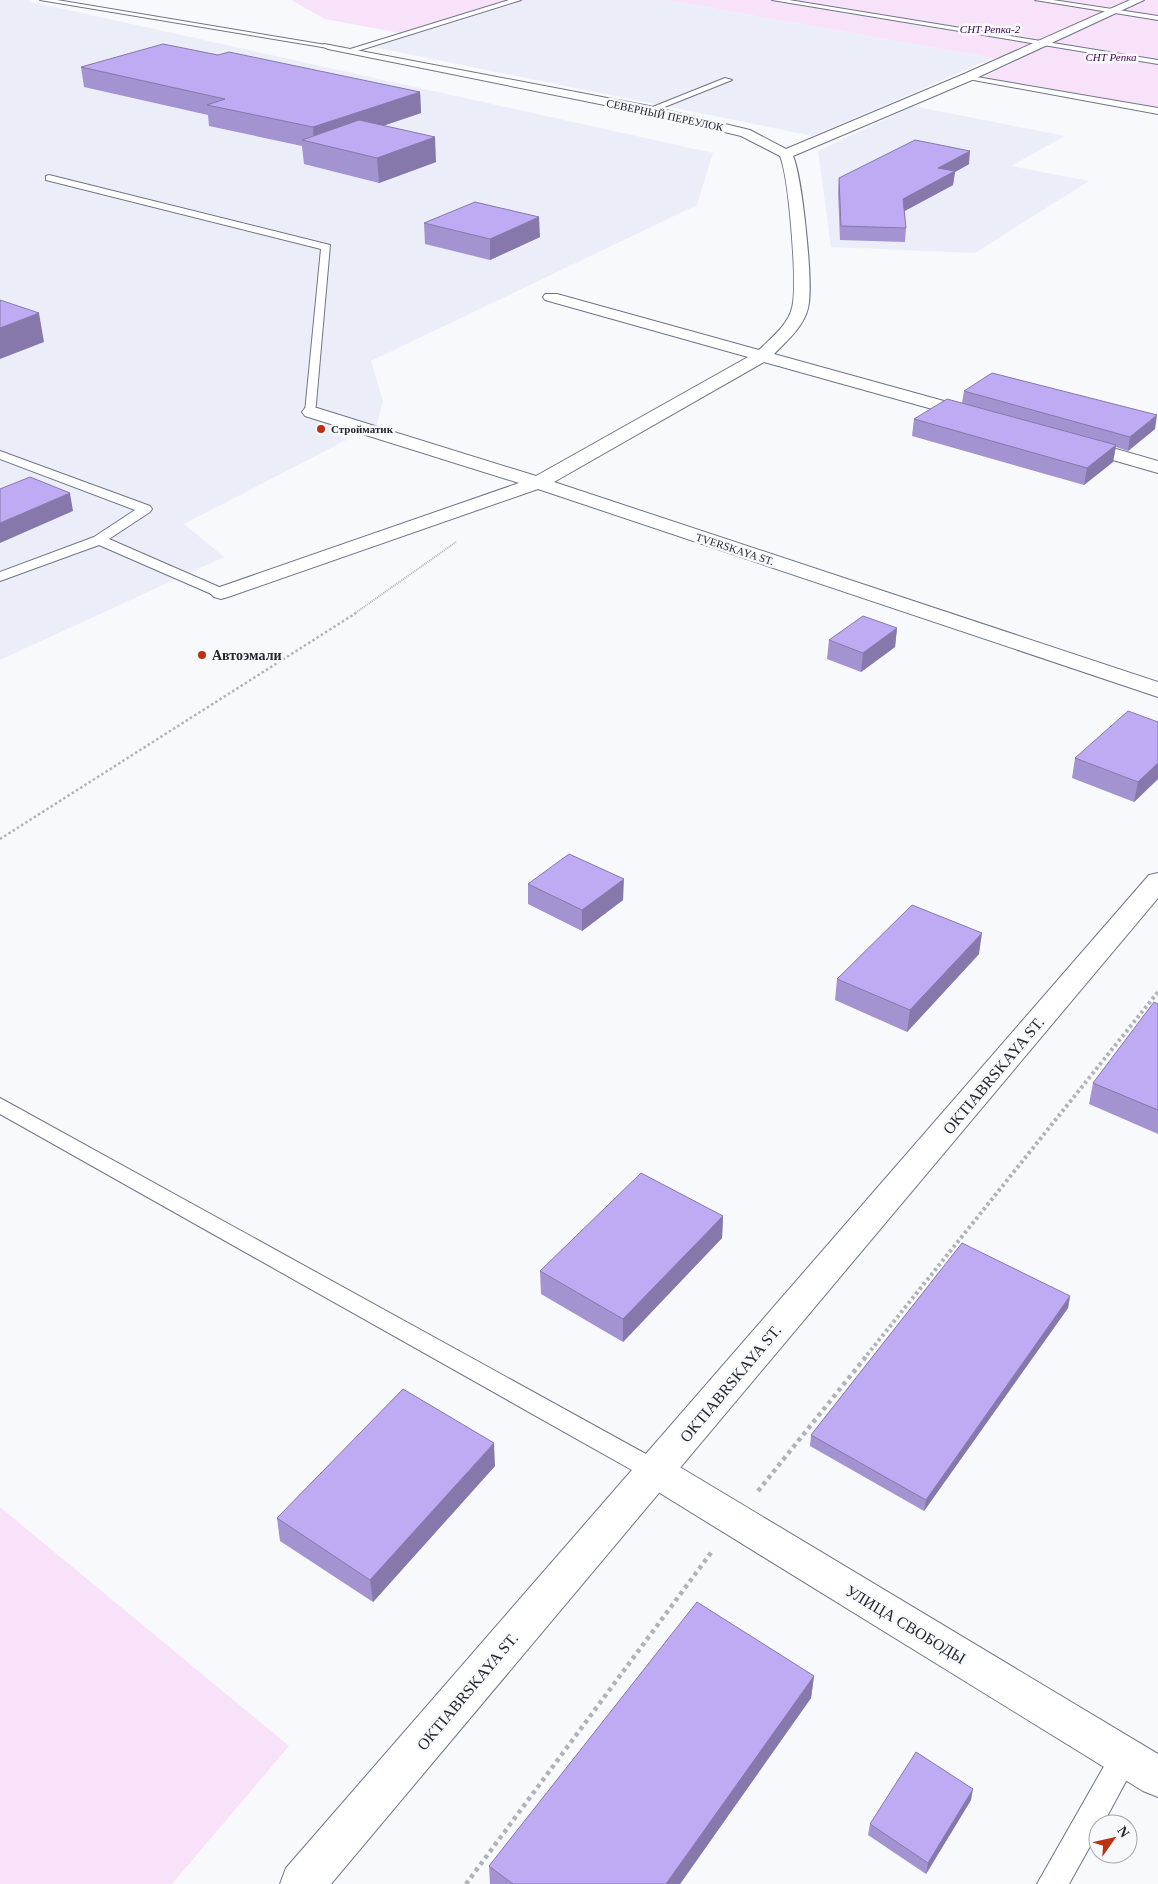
<svg xmlns="http://www.w3.org/2000/svg" width="1158" height="1884" font-family="Georgia,serif">
<rect width="100%" height="100%" fill="#f8f9fd"/>
<g fill="#ebeef9">
<polygon points="0,0 33,0 28,1 713,153 697,205 371,361 383,401 377,424 184,524 224,557 0,660"/>
<polygon points="528,0 666,0 993,58 813,136 373,47"/>
<polygon points="913,106 1065,136 1011,166 1089,181 975,253 831,247 818,151"/>
</g>
<g fill="#f7e2fa">
<polygon points="291,0 528,0 411,35 325,19"/>
<polygon points="666,0 1158,0 1158,112 978,80 1015,62"/>
<polygon points="0,1507 289,1746 172,1884 0,1884"/>
</g>
<g fill="none" stroke-linecap="round" stroke-linejoin="round">
<g stroke="#6f7487" stroke-width="2">
<g id="lane">
<polygon points="40,0 57,0 332,46 328,48"/>
<polygon points="509,0 521,0 354,52 347,50"/>
<polygon points="772,0 789,0 1158,60 1158,64"/>
<polygon points="1035,0 1053,0 1158,16 1158,20"/>
<polygon points="965,75 1158,108 1158,114 968,79 964,77"/>
<polygon points="725,78 732,80 652,112 645,110"/>
<polygon points="49,175 330,245 315,415 311,416 305,412 321,249 46,180 46,176"/>
<polygon points="0,451 150,506 152,509 150,512 109,539 226,590 228,593 221,597 216,596 99,545 0,581 0,572 94,537 135,510 0,459"/>
<polygon points="0,1098 664,1464 668,1471 664,1478 655,1482 646,1478 0,1114"/>
<polygon points="1125,1743 1135,1747 1139,1757 1103,1824 1098,1824 1098,1832 1069,1884 1037,1884 1115,1747"/>
</g>
</g>
<g stroke="#6f7487" stroke-width="2">
<g id="street">
<path d="M1130,0H1144L972,80L793,156C802,176 814,286 808,308C804,326 787,341 774,354L980,411L983,415L980,419H968L764,362L554,482L1158,682V697L538,489L228,597L221,599L214,597L210,593L214,589L519,483L305,416L302,412L305,408H317L536,476L748,357L545,300L543,297L545,294H557L759,350C771,338 788,325 792,308C798,287 789,177 780,156L741,136L649,114L328,49L322,46L324,44L649,106L750,130L786,149L964,74Z"/>
<polygon points="1078,438 1158,461 1158,473 1071,448 1069,444 1071,440"/>
<polygon points="655,1456 668,1460 1158,1754 1158,1797 1143,1791 642,1482 636,1471 642,1460"/>
</g>
</g>
<g stroke="#6f7487" stroke-width="2">
<polygon id="secondary" points="1158,873 1158,898 331,1884 280,1884 286,1868 1149,875"/>
</g>
<polyline stroke="#b1b3b8" stroke-width="2" stroke-dasharray="1 1" stroke-linecap="butt" points="354,614 456,542"/>
<polyline stroke="#b1b3b8" stroke-width="2.5" stroke-dasharray="2.5 2.5" stroke-linecap="butt" points="0,839 356,613"/>
<polyline stroke="#b1b3b8" stroke-width="4" stroke-dasharray="3 3" stroke-linecap="butt" points="867,1355 1158,992"/>
<g stroke="#b1b3b8" stroke-width="4.5" stroke-dasharray="4 4" stroke-linecap="butt">
<polyline points="758,1491 868,1354"/>
<polyline points="466,1884 713,1550"/>
</g>
<use href="#lane" fill="#fff" fill-rule="evenodd"/>
<use href="#street" fill="#fff" fill-rule="evenodd"/>
<use href="#secondary" fill="#fff" fill-rule="evenodd"/>
</g>
<g fill="#a493d1">
<polygon points="218,55 420,92 421,113 383,126 436,162 379,183 304,164 302,146 209,126 208,115 84,87 81,67"/>
<polygon points="969,164 955,172 953,185 904,211 906,228 905,242 840,240 838,192 839,178"/>
<polygon points="424,223 540,237 490,260 425,244"/>
<polygon points="964,391 1155,429 1128,451 1116,447 1113,462 1084,485 912,436 914,419 962,403"/>
<polygon points="897,628 895,647 861,672 827,659 829,640"/>
<polygon points="1158,722 1158,779 1134,802 1072,778 1075,758"/>
<polygon points="528,884 623,900 582,931 528,904"/>
<polygon points="979,954 907,1032 835,1000 837,979"/>
<polygon points="1158,1004 1158,1134 1089,1104 1093,1083"/>
<polygon points="723,1216 722,1238 623,1342 541,1294 540,1271"/>
<polygon points="1070,1296 1068,1308 924,1511 810,1446 811,1435"/>
<polygon points="495,1466 373,1602 280,1541 277,1518"/>
<polygon points="814,1676 811,1698 680,1884 490,1884 489,1866"/>
<polygon points="971,1800 926,1874 868,1835 870,1824"/>
</g>
<g fill="#8678aa">
<polygon points="420,92 421,113 325,145 314,143 313,127"/>
<polygon points="435,137 436,162 379,183 377,158"/>
<polygon points="970,151 969,164 955,172 953,185 901,213 903,199 938,168"/>
<polygon points="539,217 540,237 490,260 490,239"/>
<polygon points="39,313 44,342 0,359 0,328"/>
<polygon points="1157,415 1155,429 1128,451 1130,437"/>
<polygon points="1116,445 1113,462 1084,485 1087,468"/>
<polygon points="70,493 73,511 0,543 0,523"/>
<polygon points="897,628 895,647 861,672 863,653"/>
<polygon points="1158,763 1158,779 1134,802 1138,782"/>
<polygon points="624,879 623,900 582,931 582,910"/>
<polygon points="982,933 979,954 907,1032 910,1010"/>
<polygon points="723,1216 722,1238 623,1342 623,1319"/>
<polygon points="1070,1296 1068,1308 924,1511 926,1500"/>
<polygon points="494,1443 495,1466 373,1602 370,1580"/>
<polygon points="814,1676 811,1698 680,1884 666,1884"/>
<polygon points="973,1789 971,1800 926,1874 928,1863"/>
</g>
<g fill="#bfabf3" stroke="#8678aa">
<polygon points="163,44 218,55 229,52 420,92 313,127 207,105 225,99 81,67"/>
<polygon points="359,120 435,137 377,158 302,140"/>
<polygon points="915,140 970,151 938,168 955,171 903,199 906,228 841,226 839,178"/>
<polygon points="475,202 539,217 490,239 424,223"/>
<polygon points="0,300 39,313 0,328"/>
<polygon points="992,373 1157,415 1130,437 964,391"/>
<polygon points="947,399 1116,445 1087,468 914,419"/>
<polygon points="30,477 70,493 0,523 0,489"/>
<polygon points="863,616 897,628 863,653 829,640"/>
<polygon points="1128,711 1158,722 1158,763 1138,782 1075,758"/>
<polygon points="569,854 624,879 582,910 528,884"/>
<polygon points="912,905 982,933 910,1010 837,979"/>
<polygon points="1154,1002 1158,1004 1158,1110 1093,1083"/>
<polygon points="641,1173 723,1216 623,1319 540,1271"/>
<polygon points="962,1243 1070,1296 926,1500 811,1435"/>
<polygon points="403,1389 494,1443 370,1580 277,1518"/>
<polygon points="697,1602 814,1676 666,1884 513,1884 489,1866"/>
<polygon points="916,1752 973,1789 928,1863 870,1824"/>
</g>
<g fill="#bb3111" stroke="#f8f9fd" stroke-width="2">
<circle cx="321" cy="429" r="5"/>
<circle cx="202" cy="655" r="5"/>
</g>
<g text-anchor="middle" stroke-width="5" stroke-linejoin="round" paint-order="stroke">
<g font-size="11" font-style="italic" fill="#44004f" stroke="#f8f9fd">
<text x="990" y="33">СНТ Репка-2</text>
<text x="1111" y="61">СНТ Репка</text>
</g>
<g font-size="11" fill="#262830" stroke="#f8f9fd">
<text transform="translate(665 115) rotate(12)" y="4">СЕВЕРНЫЙ ПЕРЕУЛОК</text>
<text transform="translate(735 549) rotate(18)" y="4">TVERSKAYA ST.</text>
</g>
<g font-size="11" font-weight="bold" fill="#262830" stroke="#f8f9fd" text-anchor="start">
<text x="331" y="433">Стройматик</text>
</g>
<g font-size="14" font-weight="bold" fill="#262830" stroke="#f8f9fd" text-anchor="start">
<text x="212" y="660">Автоэмали</text>
</g>
<g font-size="16" fill="#262830" stroke="#f8f9fd">
<text transform="translate(993 1075) rotate(-50)" y="6">OKTIABRSKAYA ST.</text>
<text transform="translate(730 1383) rotate(-50)" y="6">OKTIABRSKAYA ST.</text>
<text transform="translate(906 1624) rotate(31)" y="6">УЛИЦА СВОБОДЫ</text>
<text transform="translate(467 1691) rotate(-50)" y="6">OKTIABRSKAYA ST.</text>
</g>
</g>
<g transform="translate(1113 1839) rotate(56)"><circle r="24" fill="#f8f9fd" stroke="#a4a5ab"/>
<path d="M0-4L9 19L0 12L-9 19Z" fill="#bb3111"/>
<text y="-8" font-size="14" font-weight="bold" text-anchor="middle" fill="#262830">N</text>
</g>
</svg>
